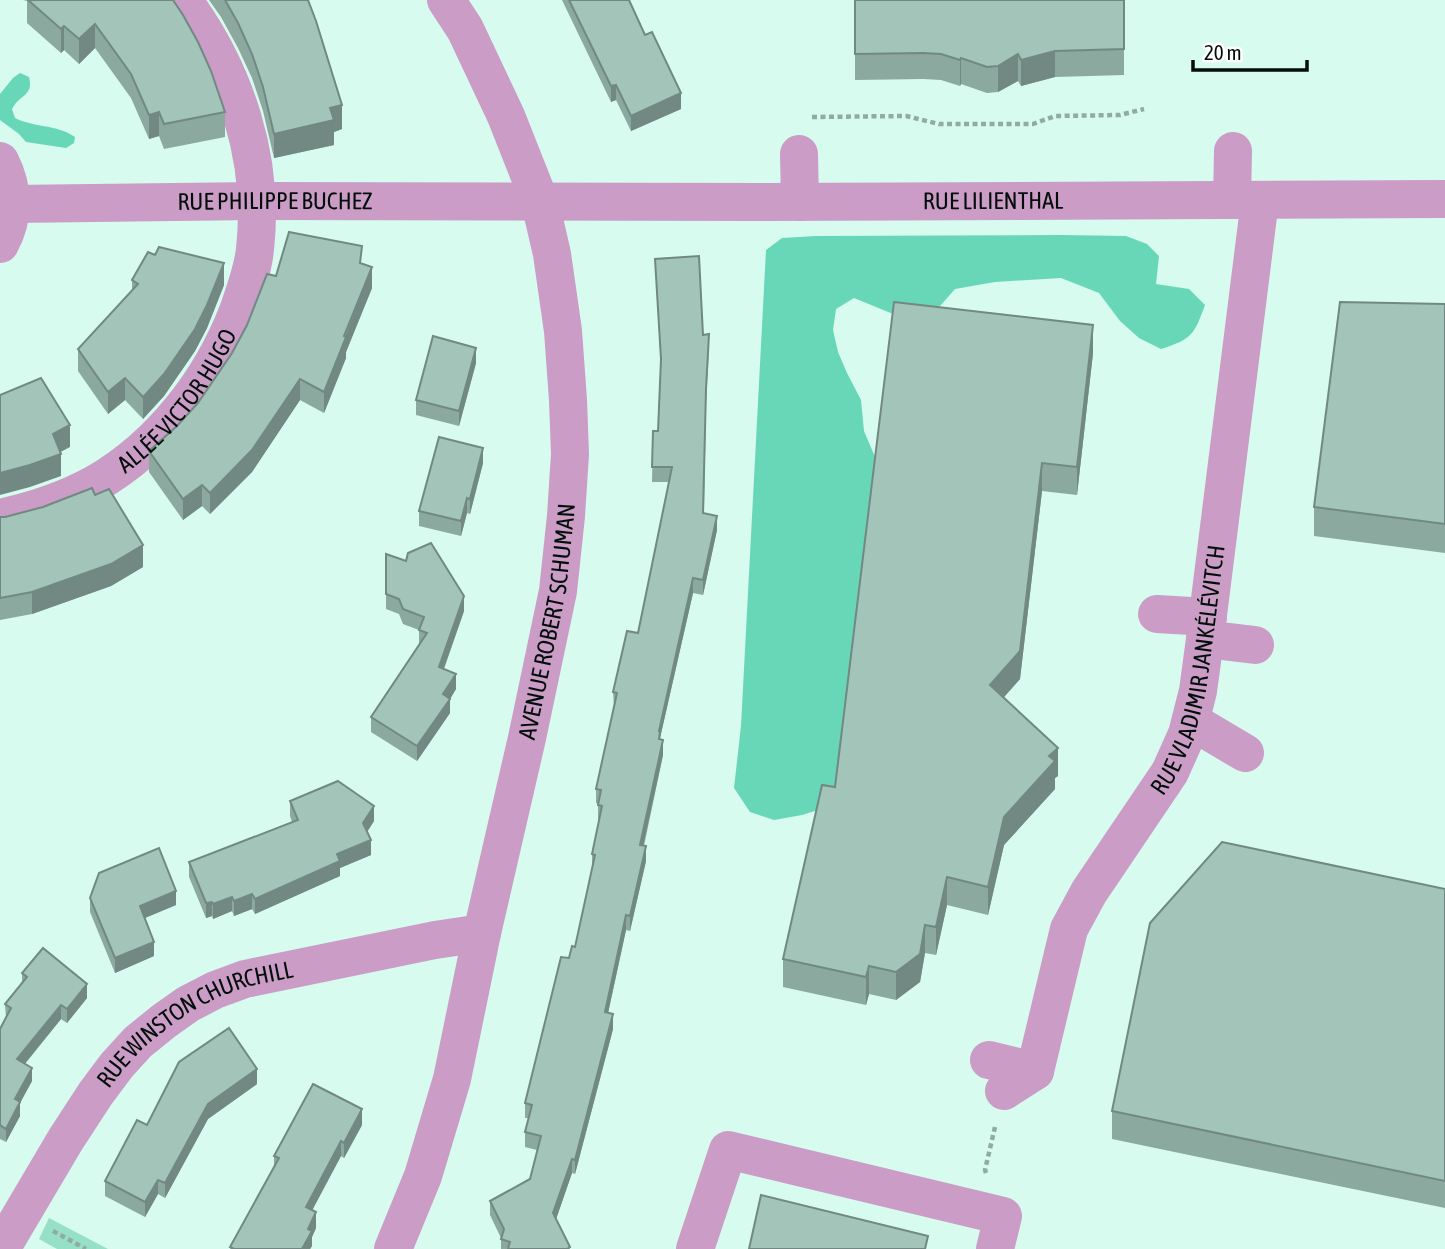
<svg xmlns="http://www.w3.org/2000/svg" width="1445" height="1249" font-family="'Asap Condensed',sans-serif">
<rect width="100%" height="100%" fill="#d7fbee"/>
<polygon fill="#97e0c8" points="49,1218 108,1249 57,1249 39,1239"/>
<g fill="#68d7b7">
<path d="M20,73L29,77C34,96 20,94 12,109L15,118C35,128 56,124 75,137L74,143L66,148L26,142L19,134L0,120V94L13,78Z"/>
<path d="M1062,235L1126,236L1147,244L1159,256L1156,284L1189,289L1205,305C1194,335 1192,339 1161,349L1139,338L1120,321L1099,293L1061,278L995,282L955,289L941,305L925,317L898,316L854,298L836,309L833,330L838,352L847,373L861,400L864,431L878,464L836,801L818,810L802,815L774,820L750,812L734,788L741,726L766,250L782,238L816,236Z"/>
</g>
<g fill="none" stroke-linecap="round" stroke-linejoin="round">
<g stroke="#90aca2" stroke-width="4.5" stroke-dasharray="5 3.5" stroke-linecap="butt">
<polyline points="812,117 906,116 939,124 1033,124 1055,116 1120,115 1144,109"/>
<polyline points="986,1173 985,1170 995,1127"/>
<polyline points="53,1231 86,1249"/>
</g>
<g stroke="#ca9cc6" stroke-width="38">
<polyline points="799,154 800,202"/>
<path d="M0,161C14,188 15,217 0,244"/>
<polyline points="1232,200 1233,151"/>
<path id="s1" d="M11,204L257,201L768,202L1445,199"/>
<path id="s2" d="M0,518C32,511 66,500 95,484C161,446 211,381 238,311C245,291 253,270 255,249C265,160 236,72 183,0"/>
<polyline points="1157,614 1208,617"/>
<polyline points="1205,639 1255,645"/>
<polyline points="1191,721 1245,753"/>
<polyline points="989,1060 1035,1071"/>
<path id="s3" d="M1004,1091L1035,1071L1069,929L1089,892L1170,772L1187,734L1198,691L1205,639L1260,200"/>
<path id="s4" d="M1,1249L66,1139L96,1093L117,1065L138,1042L164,1021L188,1004L215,990L245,979L435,940L482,933"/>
<path id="s5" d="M393,1249L423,1176L452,1079L482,933L527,738L558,591L566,516L570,454L568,400L563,331L552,254L540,202L506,116L465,29L446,0"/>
<polyline points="695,1249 728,1150 1003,1216 995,1249"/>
</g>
</g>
<g fill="#8ba99f">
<polygon points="23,0 173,0 225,112 225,137 164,149 159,136 149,139 131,98 95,48 79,64 64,50 61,53 27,23 27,1"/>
<polygon points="209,0 308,0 342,129 334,132 334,145 274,158 263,111 252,78 238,48 221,17"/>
<polygon points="562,0 629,0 681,109 631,131 616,100 611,102"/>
<polygon points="1124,0 1124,75 1055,77 1021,86 1018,81 998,92 987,93 961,84 960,86 941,80 923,79 855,80 855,54"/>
<polygon points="655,259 703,335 709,349 706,403 704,513 717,530 703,595 693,593 660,738 663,755 644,846 646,861 630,931 626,930 608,1013 613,1029 575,1174 572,1173 556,1219 570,1249 501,1249 501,1238 490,1215 490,1201 530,1179 537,1150 525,1147 525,1132 529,1118 525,1118 525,1103 569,958 575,947 592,869 592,854 599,820 598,820 598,804 596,803 596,789 614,706 613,692 638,633 669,482 652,482 653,431 658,431 661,368"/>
<polygon points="362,263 372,288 346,352 346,358 324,413 300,400 252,472 210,514 202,506 183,520 149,472 149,451 177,426 198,403 232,353 276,276"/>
<polygon points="132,280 224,285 207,328 195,351 164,396 143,419 125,400 108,414 78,371 78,349 132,291"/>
<polygon points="1445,304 1445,553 1314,536 1314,507"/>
<polygon points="1093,353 1077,495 1042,491 1020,679 1003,698 1058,776 1055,778 1055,789 1004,845 988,915 947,905 936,955 925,953 920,982 896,1000 869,994 866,1005 783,987 783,959 835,787"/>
<polygon points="476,363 459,426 416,415 416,400"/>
<polygon points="483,463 470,514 467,513 461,536 419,526 419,511"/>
<polygon points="95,495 143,567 111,586 32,614 0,620 0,517 5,517"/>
<polygon points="386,554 464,611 444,669 456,689 450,699 450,713 417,761 371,732 371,717 419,645 419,630 403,624 399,614 386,609"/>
<polygon points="290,801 374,821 367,832 371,855 340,868 340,876 255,914 252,909 234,916 232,911 213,919 212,916 206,918 189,877 189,862 292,822 290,816"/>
<polygon points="1445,889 1445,1208 1112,1139 1112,1111"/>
<polygon points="90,898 176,905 145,918 154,956 115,973 90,912"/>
<polygon points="22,973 87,998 67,1023 61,1019 25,1064 32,1081 20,1103 20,1116 6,1142 0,1139 0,1029 6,1018 5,1004 22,982"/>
<polygon points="257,1084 208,1119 165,1198 158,1194 145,1217 105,1196 105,1181 147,1125"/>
<polygon points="362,1125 344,1158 341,1156 312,1210 316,1228 312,1237 312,1246 310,1249 230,1249 274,1167 274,1156"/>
</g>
<g fill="#718982">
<polygon points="95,24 95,48 79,64 79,39"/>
<polygon points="64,26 64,50 61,53 61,29"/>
<polygon points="1055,51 1055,77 1021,86 1021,60"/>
<polygon points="1018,54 1018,81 998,92 998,66"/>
<polygon points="961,58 961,84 960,86 960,60"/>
<polygon points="616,85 616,100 611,102 611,86"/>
<polygon points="681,93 681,109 631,131 631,116"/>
<polygon points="342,105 342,129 334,132 334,145 274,158 274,134 330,108"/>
<polygon points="159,112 159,136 149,139 149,115"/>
<polygon points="224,263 224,285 207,328 195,351 164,396 143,419 143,397"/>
<polygon points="372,267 372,288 346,352 346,358 324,413 324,392"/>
<polygon points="1093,325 1093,353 1077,495 1077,467"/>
<polygon points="476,348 476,363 459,426 459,411"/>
<polygon points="125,378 125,400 108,414 108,392"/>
<polygon points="300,379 300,400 252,472 210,514 210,493"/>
<polygon points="70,425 70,447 53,456 53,434"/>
<polygon points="483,448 483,463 470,514 470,499"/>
<polygon points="61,454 61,476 30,487 0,495 0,473"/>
<polygon points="1042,463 1042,491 1020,679 990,713 990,685"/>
<polygon points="202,485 202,506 183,520 183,499"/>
<polygon points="467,498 467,513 461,536 461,521"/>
<polygon points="717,516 717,530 703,595 703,580"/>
<polygon points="143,545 143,567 111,586 32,614 32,592"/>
<polygon points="693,578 693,593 660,738 660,746 659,753 659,731"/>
<polygon points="464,596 464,611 439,682 439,667"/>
<polygon points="456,674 456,689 450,699 450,713 417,761 417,746 443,694"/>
<polygon points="663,740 663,755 640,860 640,845"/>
<polygon points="1058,748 1058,776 1055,778 1055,789 1004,845 988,915 988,887 1004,817 1049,756"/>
<polygon points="374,806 374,821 363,838 363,823"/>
<polygon points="371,840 371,855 340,868 340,876 255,914 255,899 337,854"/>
<polygon points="646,846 646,861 630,931 630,916"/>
<polygon points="947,877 947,905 936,955 936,927"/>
<polygon points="176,891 176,905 140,920 140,906"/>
<polygon points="252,894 252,909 234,916 234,901"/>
<polygon points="232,897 232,911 213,919 213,904"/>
<polygon points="212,902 212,916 206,918 206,903"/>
<polygon points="626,915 626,930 605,1027 605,1012"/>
<polygon points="925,925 925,953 920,982 896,1000 896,972"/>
<polygon points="154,942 154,956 115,973 115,958"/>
<polygon points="869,966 869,994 866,1005 866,977"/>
<polygon points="87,984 87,998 67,1023 67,1009"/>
<polygon points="61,1005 61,1019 17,1073 17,1059"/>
<polygon points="613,1014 613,1029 575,1174 575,1160"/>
<polygon points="32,1068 32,1081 20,1103 20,1116 6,1142 6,1129 15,1099"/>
<polygon points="257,1069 257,1084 208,1119 165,1198 165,1183 208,1104"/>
<polygon points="362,1109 362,1125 344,1158 344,1143"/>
<polygon points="341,1141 341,1156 306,1222 306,1207"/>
<polygon points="572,1159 572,1173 553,1228 553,1213"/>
<polygon points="158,1180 158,1194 145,1217 145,1202"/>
<polygon points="316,1212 316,1228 312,1237 312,1246 310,1249 302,1249 308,1229"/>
</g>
<g fill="#a2c4b9" stroke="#718982" stroke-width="2">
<polygon points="28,0 173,0 183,15 198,42 211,71 225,112 164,124 159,112 149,115 131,74 95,24 79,39 64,26 61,29"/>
<polygon points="225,0 308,0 316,21 342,105 330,108 334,120 274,134 263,87 252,54 238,23"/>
<polygon points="569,0 629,0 645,35 652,32 681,93 631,116 616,85 611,86"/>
<polygon points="855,0 1124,0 1124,49 1055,51 1021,60 1018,54 998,66 987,67 961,58 960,60 941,54 923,53 855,54"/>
<polygon points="289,232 362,246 360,263 372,267 344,336 346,337 324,392 300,379 252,450 210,493 202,485 183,499 149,451 177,426 198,403 232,353 247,325 267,274 276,276"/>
<polygon points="159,247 224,263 207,305 195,329 164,374 146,394 143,397 125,378 108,392 78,349 138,284 132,280 148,252 155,255"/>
<polygon points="699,256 703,335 709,334 706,389 703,513 717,516 703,580 693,578 659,731 660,731 659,739 663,740 640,845 646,846 630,916 626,915 605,1012 613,1014 575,1160 572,1159 553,1213 570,1247 567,1249 508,1249 510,1242 501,1239 504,1229 490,1201 530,1179 541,1136 525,1132 532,1105 525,1103 561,957 569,958 572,946 575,947 595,855 592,854 602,806 598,805 601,790 596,789 617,693 613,692 627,631 638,633 672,467 652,467 653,431 658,431 661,359 655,259"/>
<polygon points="894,302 1093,325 1077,467 1042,463 1020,651 990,685 1058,748 1049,756 1055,761 1004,817 988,887 947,877 936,927 925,925 920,954 896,972 869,966 866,977 783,959 822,785 835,787"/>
<polygon points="1340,302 1445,304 1445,524 1314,507"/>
<polygon points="433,336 476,348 459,411 416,400"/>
<polygon points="41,378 70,425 53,434 61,454 30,465 0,473 0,395"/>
<polygon points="439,437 483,448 470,499 467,498 461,521 419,511"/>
<polygon points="92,488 95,495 109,489 143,545 111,564 32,592 0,598 0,517 5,517 43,507"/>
<polygon points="431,543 464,596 439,667 456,674 443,694 450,699 417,746 371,717 427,633 419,630 424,617 403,609 399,599 386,594 386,554 406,561 408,553"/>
<polygon points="338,781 374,806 363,823 371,840 337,854 340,861 255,899 252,894 234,901 232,897 213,904 212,902 206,903 189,862 298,820 290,801"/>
<polygon points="1222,842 1445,889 1445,1181 1112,1111 1150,923"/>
<polygon points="159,848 176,891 140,906 154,942 115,958 90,898 99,873"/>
<polygon points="43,948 87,984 67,1009 61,1005 17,1059 32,1068 15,1099 20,1102 6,1129 0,1125 0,1029 11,1008 5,1004 27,977 22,973"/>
<polygon points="229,1028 257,1069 208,1104 165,1183 158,1180 145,1202 105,1181 137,1120 147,1125 179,1062"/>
<polygon points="313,1084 362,1109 344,1143 341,1141 306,1207 316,1212 308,1229 312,1231 302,1249 234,1249 230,1247 279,1158 274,1156"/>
<polygon points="761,1195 928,1236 925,1249 749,1249"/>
</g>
<g text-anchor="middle" stroke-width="6" stroke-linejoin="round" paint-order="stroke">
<g font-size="24" fill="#030e0a" stroke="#fff">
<text dy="8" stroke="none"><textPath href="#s1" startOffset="982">RUE LILIENTHAL</textPath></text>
<text dy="8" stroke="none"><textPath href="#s1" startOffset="264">RUE PHILIPPE BUCHEZ</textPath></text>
<text dy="8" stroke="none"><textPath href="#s2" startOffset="220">ALLÉE VICTOR HUGO</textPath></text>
<text dy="8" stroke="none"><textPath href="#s5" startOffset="648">AVENUE ROBERT SCHUMAN</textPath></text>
<text dy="8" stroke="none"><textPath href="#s3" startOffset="474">RUE VLADIMIR JANKÉLÉVITCH</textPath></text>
<text dy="8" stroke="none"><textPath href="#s4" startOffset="308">RUE WINSTON CHURCHILL</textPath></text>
</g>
</g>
<path d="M1193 60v10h114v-10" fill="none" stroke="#030e0a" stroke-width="3.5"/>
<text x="1204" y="60" font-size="21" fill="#030e0a" stroke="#ffffff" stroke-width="5" paint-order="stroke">20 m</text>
</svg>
